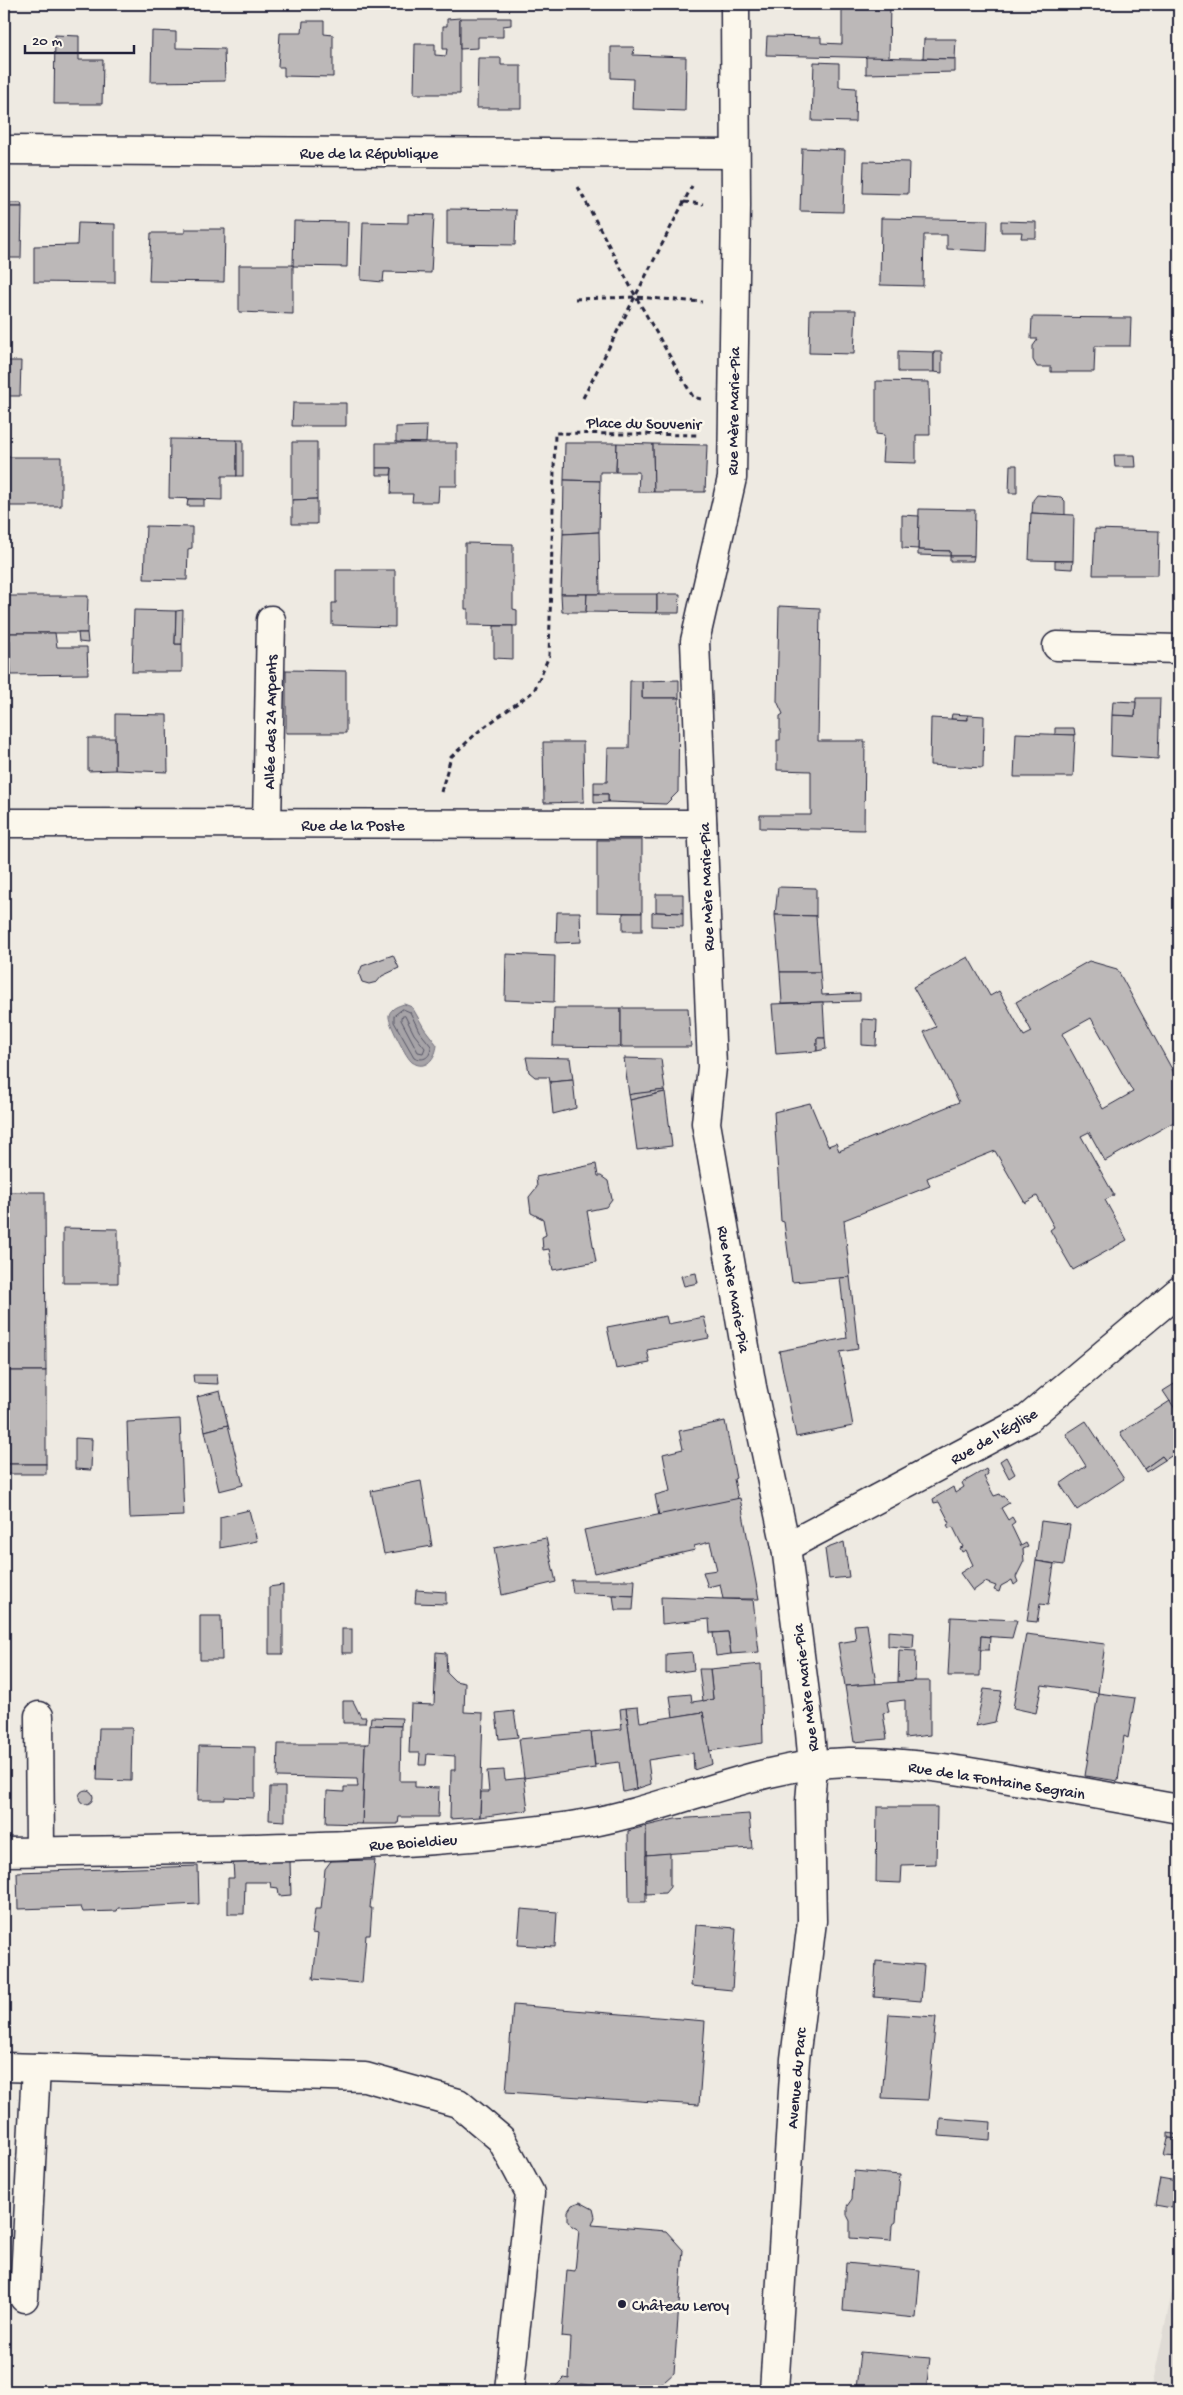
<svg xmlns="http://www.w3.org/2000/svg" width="1183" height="2395" font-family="'Gochi Hand',sans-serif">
<rect width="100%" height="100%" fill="#eeeae2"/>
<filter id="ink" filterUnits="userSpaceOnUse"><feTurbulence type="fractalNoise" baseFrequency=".02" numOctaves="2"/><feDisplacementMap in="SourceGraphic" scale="10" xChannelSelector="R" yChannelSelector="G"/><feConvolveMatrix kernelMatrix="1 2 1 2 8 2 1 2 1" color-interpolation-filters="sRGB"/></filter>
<g filter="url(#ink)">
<polygon fill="#dfdbd5" points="1179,2260 1179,2391 1151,2391"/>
<path fill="#a6a3a7" stroke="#716f7c" d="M404,1004L412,1007L424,1028L437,1045C436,1057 426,1072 412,1062C407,1059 387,1021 389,1015C391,1008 398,1006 404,1004Z"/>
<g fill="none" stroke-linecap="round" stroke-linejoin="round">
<g stroke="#575666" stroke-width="1">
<path d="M403,1009L410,1012L419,1031L431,1046C431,1057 424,1062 414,1057L394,1022V1016Z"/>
<polygon points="405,1016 414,1034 425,1048 423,1053 418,1052 401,1020 401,1017"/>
</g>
</g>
<g fill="#bcb8b8" stroke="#22223b" fill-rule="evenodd">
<polygon points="842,4 890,4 889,58 766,55 767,36 821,37 821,43 842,44"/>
<polygon points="460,18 460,94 414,94 415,44 435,44 435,55 446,56 447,49 443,49 443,26 447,26 447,19"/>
<polygon points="460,18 511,18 511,25 503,26 503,37 478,37 478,48 460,49"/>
<polygon points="303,21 324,21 324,34 333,35 333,77 284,76 284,67 278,67 280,33 302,33"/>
<polygon points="152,31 176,32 176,48 224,49 225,81 151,82"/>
<polygon points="55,35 79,36 79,60 103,60 102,104 54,104"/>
<polygon points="924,39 956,39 955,59 923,58"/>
<polygon points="611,47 634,47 633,55 686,57 685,111 632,109 633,79 611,78"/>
<polygon points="866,57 955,59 955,72 866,74"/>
<polygon points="478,58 501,58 501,65 521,65 521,108 477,108"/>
<polygon points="814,62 839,63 839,87 856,88 855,122 812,121"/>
<polygon points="802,148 845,150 843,212 800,211"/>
<polygon points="864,161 909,162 908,194 863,193"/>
<polygon points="4,203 21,203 22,207 4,207"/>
<polygon points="4,207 22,207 21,258 4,258"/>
<polygon points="447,209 516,210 515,245 447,244"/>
<polygon points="408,214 434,215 431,273 384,272 383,282 361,280 363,222 408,223"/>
<polygon points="881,218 988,220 987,251 947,249 947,235 924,235 923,286 880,285"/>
<polygon points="294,221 348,222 347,267 293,266"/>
<polygon points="1001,221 1036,222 1036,238 1021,238 1022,232 1001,232"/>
<polygon points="78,223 115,224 115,283 34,282 34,246 77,245"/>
<polygon points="185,229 225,229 224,282 149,281 151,233 185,233"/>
<polygon points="239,265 293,265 293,314 239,312"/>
<polygon points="810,310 856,310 854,354 809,353"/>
<polygon points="1032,317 1131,318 1130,346 1095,346 1094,372 1051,372 1051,367 1037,367 1033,360 1033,346 1038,339 1031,339"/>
<polygon points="898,351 934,352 934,372 898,372"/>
<polygon points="934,352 942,352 942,373 934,372"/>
<polygon points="4,361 21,361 20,396 4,396"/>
<polygon points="876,381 929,382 930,435 916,435 916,463 882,462 884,435 876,434"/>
<polygon points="1178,399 1179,399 1179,457 1177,457"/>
<polygon points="293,403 346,403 346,426 292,426"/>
<polygon points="427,426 426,443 396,442 396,427"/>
<polygon points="170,439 237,440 237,476 222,476 222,500 169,498"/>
<rect x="237" y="440" width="6" height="36"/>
<polygon points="292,442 317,442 317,499 292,500"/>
<polygon points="376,443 457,443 457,486 439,486 438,502 412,502 413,494 391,494 392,468 376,468"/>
<polygon points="565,443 617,443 616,472 600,472 600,481 564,480"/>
<polygon points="617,443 653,444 654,492 638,492 639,472 616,472"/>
<polygon points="653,444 707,445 705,492 654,492"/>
<polygon points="1114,455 1135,455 1136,467 1115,467"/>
<rect x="4" y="457" width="57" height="49"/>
<polygon points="1010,465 1017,465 1017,493 1009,493"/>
<polygon points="376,468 392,468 391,475 376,475"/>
<polygon points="564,480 600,481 599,532 563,534"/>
<polygon points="1037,495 1061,497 1065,501 1065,515 1032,513 1033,500"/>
<polygon points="188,499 204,499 204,506 187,506"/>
<polygon points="317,499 317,524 292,524 292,500"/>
<polygon points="919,509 975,510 974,556 950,556 950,551 918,550"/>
<polygon points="1031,513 1074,515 1073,561 1029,560"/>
<polygon points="902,515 919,516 918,549 902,548"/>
<polygon points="146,526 192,527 192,548 188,549 187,580 144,579"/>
<polygon points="1095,529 1159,531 1158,575 1093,575"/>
<polygon points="599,532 600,594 561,594 563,534"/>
<polygon points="465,543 513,544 513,609 517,610 517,626 468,625 468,609 465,609"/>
<polygon points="918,550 950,551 950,556 918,555"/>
<polygon points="950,556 974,556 973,561 950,561"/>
<polygon points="1055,561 1073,561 1072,569 1055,568"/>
<polygon points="336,570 395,570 395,627 332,625 332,603 336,603"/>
<polygon points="561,594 587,594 586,612 562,612"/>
<polygon points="587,594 657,594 657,613 586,612"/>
<polygon points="657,594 680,594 679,613 657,613"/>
<polygon points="4,596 88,596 87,633 4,633"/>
<polygon points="779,606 820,608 818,741 865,741 864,830 760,828 760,815 811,815 811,771 777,770 777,740 780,740 780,716 783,714 777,701"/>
<polygon points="134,610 176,611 175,644 182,644 182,672 132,672"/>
<polygon points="183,610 182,644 175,644 176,611"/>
<polygon points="494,626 513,626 513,659 494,658"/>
<polygon points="4,633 55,633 57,647 87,647 88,674 11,675 10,640 4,640"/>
<polygon points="78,633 87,633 88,643 79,642"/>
<polygon points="10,657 11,675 6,675 5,658"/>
<polygon points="4,658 6,675 6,702 4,702"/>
<polygon points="286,670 346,671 346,733 286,733"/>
<polygon points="679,680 679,698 642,698 642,681"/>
<polygon points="630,681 642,681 642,698 679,698 678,792 666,804 608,802 608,794 594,794 594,782 607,782 608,748 629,748"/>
<polygon points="1136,698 1160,698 1158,759 1111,756 1112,715 1135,716"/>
<polygon points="1113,701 1136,702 1135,716 1112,715"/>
<polygon points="115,714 167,715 168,772 115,770"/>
<polygon points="952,714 968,715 968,720 951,719"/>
<polygon points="968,715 984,716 983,768 930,765 931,718 968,720"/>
<polygon points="1055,728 1074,728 1075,735 1055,735"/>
<polygon points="1016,733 1075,735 1073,777 1014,777"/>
<polygon points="88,738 115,738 115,770 88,771"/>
<polygon points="543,742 583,742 584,802 544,803"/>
<polygon points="594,794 608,794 608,802 594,803"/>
<polygon points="597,840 642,840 642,913 597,912"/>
<polygon points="778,887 816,888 816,916 775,915"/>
<polygon points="656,894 683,894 683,913 656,912"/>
<polygon points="557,912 580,912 581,942 556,943"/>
<polygon points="656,912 683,913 683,927 652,926 652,913"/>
<rect x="623" y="913" width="19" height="18"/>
<polygon points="775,915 816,916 820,972 780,972"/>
<polygon points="506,954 555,956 554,1002 505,1000"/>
<polygon points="393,955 399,968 382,976 377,982 369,984 362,982 359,974 362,966"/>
<path d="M968,957L990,996L999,991L1024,1036L1032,1032L1016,1002L1089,961L1117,969L1179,1082V1119L1105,1161L1089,1132L1081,1136L1114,1195L1105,1200L1127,1240L1073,1270L1050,1230L1054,1227L1037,1196L1025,1203L995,1151L927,1178L930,1186L844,1220L850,1277L792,1282L784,1222L781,1221L774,1112L810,1103L828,1146L836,1143L839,1151L959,1102L924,1032L936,1027L913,987ZM1091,1018L1133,1092L1103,1109L1062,1034Z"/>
<polygon points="780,972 820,972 822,995 860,993 860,1001 782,1003"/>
<polygon points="823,1002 825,1038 817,1038 817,1051 776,1054 772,1004"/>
<polygon points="554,1008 621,1008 621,1047 553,1046"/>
<polygon points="621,1008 688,1008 691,1047 621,1047"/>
<polygon points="862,1019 877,1020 876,1046 862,1045"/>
<polygon points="817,1038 825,1038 826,1049 817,1051"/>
<polygon points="526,1057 570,1058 573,1080 550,1082 549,1077 535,1077 529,1072"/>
<polygon points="624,1058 661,1059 665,1090 629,1095"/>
<polygon points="573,1080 576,1108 553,1114 550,1082"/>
<polygon points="665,1090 665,1092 630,1100 629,1095 632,1094"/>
<polygon points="665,1092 672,1146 637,1150 630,1100"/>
<polygon points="596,1164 598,1176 601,1176 608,1181 612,1199 606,1207 587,1211 596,1262 553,1270 549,1249 543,1250 542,1237 546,1235 543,1219 531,1213 529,1197 537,1187 536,1177"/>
<polygon points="4,1192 45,1192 46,1371 4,1371"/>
<polygon points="63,1228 118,1229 118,1283 63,1283"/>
<polygon points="696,1273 698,1283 684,1286 681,1276"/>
<polygon points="850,1277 858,1349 840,1352 853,1426 796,1437 779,1351 847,1338 840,1278"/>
<polygon points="666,1316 668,1324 704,1317 709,1338 647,1350 650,1363 616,1369 607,1327"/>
<rect x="4" y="1371" width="42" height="93"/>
<polygon points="193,1375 217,1375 218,1384 194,1383"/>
<polygon points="1179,1381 1179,1415 1163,1391"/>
<polygon points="220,1391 228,1425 205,1431 197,1397"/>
<polygon points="1170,1401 1179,1415 1179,1451 1165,1460 1162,1456 1144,1469 1120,1433"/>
<polygon points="180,1419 184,1516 130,1518 127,1422"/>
<polygon points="725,1421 736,1478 734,1479 738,1499 659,1516 655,1495 670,1491 663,1454 683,1449 679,1431"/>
<polygon points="1086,1421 1124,1479 1077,1510 1060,1484 1086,1466 1066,1434"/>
<polygon points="228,1425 243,1485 219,1491 205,1431"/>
<polygon points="75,1438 92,1439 91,1470 75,1469"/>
<polygon points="1162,1456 1165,1460 1146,1472 1144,1469"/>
<polygon points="1006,1457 1015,1474 1009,1478 1000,1461"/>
<rect x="4" y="1464" width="42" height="10"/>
<polygon points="986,1469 988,1474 984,1477 994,1496 1000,1494 1002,1497 1004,1496 1009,1503 1001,1508 1008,1520 1012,1517 1015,1522 1011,1525 1021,1546 1026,1543 1028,1547 1023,1549 1024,1561 1016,1577 1018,1582 1014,1585 1012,1580 1001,1586 999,1592 994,1590 996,1586 985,1582 973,1591 960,1573 973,1565 966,1550 962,1552 960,1548 963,1547 953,1527 949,1528 947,1525 950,1523 939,1502 934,1503 933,1499 953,1487 955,1493 964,1487 962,1483"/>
<polygon points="421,1481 432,1546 384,1554 371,1491"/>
<polygon points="740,1498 759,1599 723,1599 720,1584 708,1587 703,1572 717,1570 710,1542 694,1546 695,1550 594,1573 584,1530"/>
<polygon points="249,1510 257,1541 220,1548 220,1517"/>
<polygon points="1041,1521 1070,1525 1064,1565 1036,1561"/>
<polygon points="546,1538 556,1582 502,1595 494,1548"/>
<polygon points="844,1542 849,1577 829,1579 825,1549"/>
<polygon points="1036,1561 1054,1564 1048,1605 1040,1604 1037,1622 1027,1621"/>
<polygon points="571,1580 635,1580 634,1596 573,1593"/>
<polygon points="283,1585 283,1654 269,1654 269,1587"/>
<polygon points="416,1590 446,1592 446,1604 415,1603"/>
<polygon points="613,1595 634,1596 633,1610 615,1610"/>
<polygon points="661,1597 753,1600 759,1652 731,1654 728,1632 710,1633 709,1619 662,1624"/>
<polygon points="200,1616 221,1616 222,1660 200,1660"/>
<polygon points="951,1617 1017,1620 1012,1638 981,1636 980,1676 948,1676"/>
<polygon points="867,1624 876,1684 845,1686 838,1643 856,1640 854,1625"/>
<rect x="342" y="1629" width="10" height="24"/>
<polygon points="888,1631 914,1633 913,1648 888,1646"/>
<polygon points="728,1632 731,1654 716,1656 713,1633"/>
<polygon points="1026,1634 1105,1644 1098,1693 1042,1685 1036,1713 1013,1708"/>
<polygon points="981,1636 990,1637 989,1650 980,1650"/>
<polygon points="899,1650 916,1651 915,1681 898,1682"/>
<polygon points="436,1652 446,1653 447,1673 455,1681 465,1683 464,1712 483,1713 480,1817 450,1819 451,1770 455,1770 455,1756 427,1754 426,1765 419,1765 420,1753 409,1753 411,1704 434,1705"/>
<polygon points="692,1652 694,1670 666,1674 666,1654"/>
<polygon points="761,1664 763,1743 709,1751 703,1712 673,1717 670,1696 691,1694 692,1702 713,1699 710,1669"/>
<polygon points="699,1669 710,1669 713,1699 703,1701"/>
<polygon points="915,1681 930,1681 930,1735 905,1738 905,1700 887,1702 889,1712 883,1713 887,1739 854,1742 845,1686"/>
<polygon points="984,1689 1002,1691 995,1722 976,1726"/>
<polygon points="1098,1693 1135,1698 1128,1738 1124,1736 1118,1781 1085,1776"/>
<polygon points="343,1701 353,1701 361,1717 366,1717 365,1723 343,1723"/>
<polygon points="638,1707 640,1722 703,1712 712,1764 694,1770 693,1753 648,1760 651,1784 636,1789 626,1708"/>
<polygon points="626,1708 636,1789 623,1792 619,1762 595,1765 591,1732 622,1729 620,1709"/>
<polygon points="514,1711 518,1737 499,1739 496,1713"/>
<polygon points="371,1717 402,1718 401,1726 370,1725"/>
<polygon points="370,1725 401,1726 400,1781 415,1781 415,1787 439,1788 438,1817 399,1817 398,1824 362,1824 365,1744 369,1744"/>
<polygon points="99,1728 132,1728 131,1781 97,1780"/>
<polygon points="591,1732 595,1768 524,1778 519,1739"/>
<polygon points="278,1744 365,1744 362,1824 326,1823 327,1791 344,1792 344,1787 358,1787 357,1779 277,1777"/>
<polygon points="199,1746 255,1747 255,1798 225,1797 225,1800 198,1800"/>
<polygon points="504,1770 505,1780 524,1778 528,1810 480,1817 481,1792 489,1792 487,1771"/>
<polygon points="270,1787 285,1787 285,1821 269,1820"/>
<circle cx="86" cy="1797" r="7"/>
<polygon points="877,1807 937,1807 936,1864 902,1865 901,1883 876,1882"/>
<polygon points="749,1814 752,1848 646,1855 646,1826 675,1819"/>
<polygon points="646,1826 646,1902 629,1902 628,1831"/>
<polygon points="670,1853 670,1887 665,1893 646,1894 646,1855"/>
<polygon points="375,1860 370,1908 372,1908 370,1935 366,1935 362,1983 313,1979 318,1934 312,1933 315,1909 321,1909 325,1869 331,1861"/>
<polygon points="290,1861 291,1895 279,1896 278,1888 271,1887 270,1882 245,1882 244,1914 228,1914 228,1878 234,1878 233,1862"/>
<polygon points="198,1866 199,1904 118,1908 117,1911 83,1912 81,1907 18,1909 17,1872"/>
<polygon points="521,1909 557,1912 555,1947 518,1945"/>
<polygon points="696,1925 736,1928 732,1990 691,1986"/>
<polygon points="876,1961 924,1965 921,2001 874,1997"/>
<polygon points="513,2005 705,2021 699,2105 506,2092"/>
<polygon points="889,2014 936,2017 928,2100 882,2098"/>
<polygon points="940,2118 991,2122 990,2140 939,2136"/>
<polygon points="1168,2133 1179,2135 1179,2139 1168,2138"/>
<polygon points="1168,2138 1179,2139 1179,2157 1164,2156"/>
<polygon points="854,2171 900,2175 896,2222 892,2225 891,2241 850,2238 850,2221 847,2215 847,2206 852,2199"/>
<polygon points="1160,2178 1177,2181 1172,2208 1155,2205"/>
<polygon points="580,2202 593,2209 595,2217 592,2225 666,2231 683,2250 674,2373 654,2391 580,2384 581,2391 555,2391 556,2386 564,2378 569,2379 571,2338 562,2337 567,2270 575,2271 579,2230 572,2226 568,2220 568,2211 572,2205"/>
<polygon points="846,2263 920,2270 916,2318 843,2311"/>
<polygon points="860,2352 930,2358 926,2391 856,2389"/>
</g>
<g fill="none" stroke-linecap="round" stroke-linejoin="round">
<g stroke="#22223b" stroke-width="31">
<g id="minor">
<polyline points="735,4 736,206 732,478 695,641 712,1067 706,1123 752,1387 786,1547 810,1732 813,1765 810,1802 812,1921 795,2059 774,2391"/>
<polyline points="4,150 734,154"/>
<polyline points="1057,646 1179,649"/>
<polyline points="4,823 702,824"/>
<polyline points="267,823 271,620"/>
<polyline points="786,1547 1027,1419 1179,1291"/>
<polyline points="39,1716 40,1851"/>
<path d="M4,1852C193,1848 382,1852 570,1826C665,1813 752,1764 849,1762C909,1761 967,1771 1026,1782C1077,1791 1128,1800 1179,1809"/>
<polyline points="4,2067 365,2077 458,2103 501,2139 530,2193 509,2391"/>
<polyline points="24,2298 36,2068"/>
</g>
</g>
<g stroke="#22223b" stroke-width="3" stroke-dasharray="5 4" stroke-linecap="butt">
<polyline points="578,187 636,297 693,397 701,399"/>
<polyline points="684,202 703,204"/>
<polyline points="575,299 636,297 702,302"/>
<polyline points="583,398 692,186"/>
<polyline points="441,792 451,757 479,731 534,691 549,656 555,433 700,435"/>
</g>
<use href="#minor" stroke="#fbf7ec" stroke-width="28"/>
</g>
</g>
<circle fill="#22223b" stroke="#fbf7ec" stroke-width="2" cx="622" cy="2304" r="5"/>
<g text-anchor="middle" stroke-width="5" stroke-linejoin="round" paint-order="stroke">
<g font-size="16" fill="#22223b" stroke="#fbf7ec">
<text x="369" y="158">Rue de la République</text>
<text transform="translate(732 411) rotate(-89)" y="6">Rue Mère Marie-Pia</text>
<text transform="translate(644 422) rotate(1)" y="6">Place du Souvenir</text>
<text transform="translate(269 722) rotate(-89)" y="6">Allée des 24 Arpents</text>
<text x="353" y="830">Rue de la Poste</text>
<text transform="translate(705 887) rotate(-92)" y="6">Rue Mère Marie-Pia</text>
<text transform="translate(735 1289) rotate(80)" y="6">Rue Mère Marie-Pia</text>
<text transform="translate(993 1435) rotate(-30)" y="6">Rue de l'Église</text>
<text transform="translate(804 1688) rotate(-97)" y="6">Rue Mère Marie-Pia</text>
<text transform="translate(997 1779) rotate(9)" y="6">Rue de la Fontaine Segrain</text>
<text transform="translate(413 1841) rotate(-4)" y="6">Rue Boieldieu</text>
<text transform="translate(795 2078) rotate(-85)" y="6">Avenue du Parc</text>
</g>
<g font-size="16" fill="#22223b" stroke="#fbf7ec" text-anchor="start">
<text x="632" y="2310">Château Leroy</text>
</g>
</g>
<rect width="1183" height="2395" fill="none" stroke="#fbf7ec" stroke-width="20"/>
<rect x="10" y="10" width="1163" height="2375" fill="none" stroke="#22223b" stroke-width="2" filter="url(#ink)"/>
<path d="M25 45v8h109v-8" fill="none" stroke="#22223b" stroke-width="2.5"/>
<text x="32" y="45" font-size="15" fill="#22223b" stroke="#fbf7ec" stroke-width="4" paint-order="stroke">20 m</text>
</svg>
